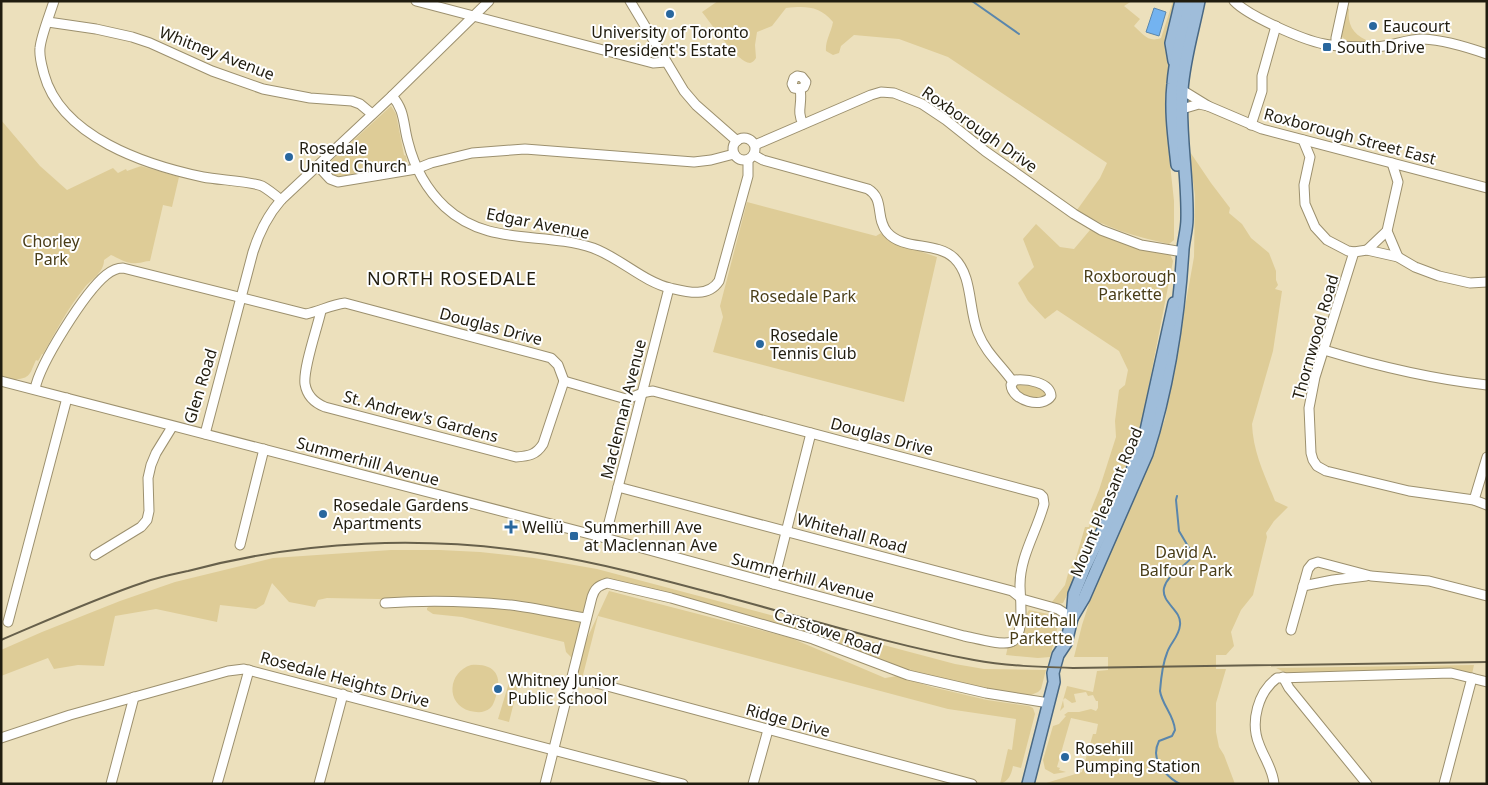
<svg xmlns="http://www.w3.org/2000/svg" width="1488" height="785" font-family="'Noto Sans',sans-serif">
<rect width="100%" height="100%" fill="#ece0bc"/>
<g fill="#decc97">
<path d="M718,1H1132L1124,6L1140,19L1134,26C1143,34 1148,43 1161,38L1173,1H1177L1165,48L1169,69L1170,164L1174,201V240L1169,244C1137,237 1105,228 1077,210L1100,178L1107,163L948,57L899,39L854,35L841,46L839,53L833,55L826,51C825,41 831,33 833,22C819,6 807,6 786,8L772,26L757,32L755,45L756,58C754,61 753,62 750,63C738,63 710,22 702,12Z"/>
<path d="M1347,8L1349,9C1347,24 1353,34 1366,40V42L1347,41L1342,37V32Z"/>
<polygon points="391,106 396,114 404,155 406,156 407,162 401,165 401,167 341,179 334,177 326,170 330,168 330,162"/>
<path d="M1,120L40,166L67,190L113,168L118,173L126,169L127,171L141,166L179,177L172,207L163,205L150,261C145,261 142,263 137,263C129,265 118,258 111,255L104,260C104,272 93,278 85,287C68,308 56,331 43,354H42L38,361L36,360C31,370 31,379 17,379L16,380L1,377Z"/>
<path d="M1188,149L1211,183L1230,208L1229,213L1242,224L1251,238L1269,253L1276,271V280L1278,285L1275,289L1282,291L1273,351L1252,424C1253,452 1265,476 1275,501L1288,507L1274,521L1266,533L1267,537L1253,595L1241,610L1231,632L1234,646L1226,655H1216V669H1226L1216,703V732L1219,747L1224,755L1235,784H1043L1082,772L1093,734H1096L1098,724L1071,718L1057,767L1060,768L1059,770L1066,772L1054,774L1045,769L1043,760L1053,726L1059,724L1066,716L1064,715L1068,712H1079L1091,709L1096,711L1098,708V701H1096L1093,695L1088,696L1086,692L1074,694L1076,702L1072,703L1065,698L1063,700L1064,707L1060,711L1067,686L1093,692L1097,671L1108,670V657H1074L1082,625L1097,579L1139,489L1165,419L1194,257L1195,195Z"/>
<polygon points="747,202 876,236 881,233 889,241 937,257 904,402 713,352 723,317 720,306"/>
<polygon points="1036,224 1060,247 1074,249 1090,230 1129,246 1170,254 1173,261 1141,426 1122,478 1070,589 1063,603 1058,604 1052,602 1065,585 1069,570 1075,561 1085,527 1089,527 1093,513 1090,512 1099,490 1116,437 1115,421 1119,390 1125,385 1128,370 1119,351 1057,310 1045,319 1028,301 1018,283 1034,267 1023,239"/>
<path d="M1018,385L1037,387L1047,393C1041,406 1020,396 1016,387Z"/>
<polygon points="391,550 440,550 480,552 534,558 597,569 955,664 984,669 1046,670 1041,689 1038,692 1031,695 989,690 918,673 878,660 807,633 606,581 584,611 581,613 379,599 327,598 318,600 315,607 289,602 272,583 264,604 256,609 220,605 217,622 156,609 115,616 104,666 78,665 54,669 48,658 1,676 1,650 42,632 120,601 175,582 273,558"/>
<path d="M609,591L791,638L885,678L897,676L932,687L987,700L1029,706L1033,708L1035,714L1021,768L1013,766C1011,775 1009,781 1000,784L1008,749L1012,750L1016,719L948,709L598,616L582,679L576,677L585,643Z"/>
<path d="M431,605C480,606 528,611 577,620L580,623V626L572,658L566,652L564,642L462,617L433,614L427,610V608Z"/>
<path d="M1029,610L1053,615L1059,622L1050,657L1038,658L1006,655L1008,646C1031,645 1020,622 1029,610Z"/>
<path d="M471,665C494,663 503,675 496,696C494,703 492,709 485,711C480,713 475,712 470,711C445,704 448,672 471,665Z"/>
<polygon points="1474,665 1472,674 1451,670 1286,673 1276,668"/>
<polygon points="511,676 518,678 524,676 522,686 518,686 509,722 498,719"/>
</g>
<polygon fill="#73b3f0" stroke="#5a86ac" points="1154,8 1166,12 1159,36 1146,32"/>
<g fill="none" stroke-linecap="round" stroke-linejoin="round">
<g stroke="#5a86ac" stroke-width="2">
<polyline points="972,1 1019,34"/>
<path d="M1177,496L1176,500L1179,531L1192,553V557C1184,568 1168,573 1164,588C1161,603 1182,610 1180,625C1179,637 1170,643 1167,653C1162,665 1161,678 1160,691C1162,705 1174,715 1175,730L1172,736L1159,741C1157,745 1156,749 1156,753C1156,766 1170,779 1180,784"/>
</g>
<g stroke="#9c906e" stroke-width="11">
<g id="minor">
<path d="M54,1C50,14 41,36 40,48C39,57 42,66 44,74C61,137 146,165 203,177C218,180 250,181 262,186C269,190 275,195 281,200"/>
<polyline points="416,1 653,63 666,62"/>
<polyline points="630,1 684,91 696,105 737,141"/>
<path d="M1234,1C1248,16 1303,40 1324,44C1339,47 1358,47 1374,47C1390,47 1406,39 1423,39C1444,40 1467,47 1487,54"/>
<polyline points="48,22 96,29 132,37 150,43 212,71 263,89 310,98 352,101 360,104 372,114"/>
<polyline points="1336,45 1336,38 1344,1"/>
<path d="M800,89L794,88L792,84L794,78L797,76L802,77L806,82L804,87L800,89C803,104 796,110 803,124"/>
<polyline points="1182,90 1208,106 1262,129 1487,188"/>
<path d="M392,96C405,110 403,124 408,142C414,166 426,189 445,207C488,247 542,231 593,248C620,258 644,282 670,288C687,292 708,298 719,281L748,176V160"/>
<polyline points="1182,109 1199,104 1208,106"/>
<polyline points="1251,125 1262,91 1262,76 1276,26"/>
<circle cx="744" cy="149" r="11"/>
<polyline points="1303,140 1310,157 1304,185 1305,204 1315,227 1327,240 1348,251 1354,252 1367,250 1398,257 1415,267 1439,276 1470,283 1487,282"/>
<polyline points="755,145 871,95 881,92 894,93 922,104 946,120 985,151 1074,214 1101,230 1141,245 1183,252"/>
<path d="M754,155L763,160L868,189C885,199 875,218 887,232C903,251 936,241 954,258C973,276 968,308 978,333C986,353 1001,365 1013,382"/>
<polyline points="1392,163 1398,182 1387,231 1398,257"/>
<polyline points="318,166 330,179 338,182 416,169 431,163 472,153 525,149 694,162 711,160 734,154"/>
<polyline points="1367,250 1387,231"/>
<polyline points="1354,252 1315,377 1309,408 1311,453 1313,460 1317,466 1326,471 1409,491 1474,500 1487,505"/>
<path d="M321,311C317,329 303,368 305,384C307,396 315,403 325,407L516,457C529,456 536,455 543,444L564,381"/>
<path d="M1324,350C1377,366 1431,379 1487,385"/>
<path d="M1015,380C1027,379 1050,382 1051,396C1043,409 1012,401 1011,385Z"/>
<path d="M1,381L605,538L964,636C975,638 1005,647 1013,641C1025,634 1020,597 1020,585C1020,556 1037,531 1044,504L1043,497L1040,494L653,391C641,392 635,397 626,399L564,381"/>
<path d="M35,389C40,363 85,292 106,275C111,271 117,268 123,268L306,314C320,311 331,305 345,303L551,358L558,365L564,381"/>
<path d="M205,434L253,252C259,233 267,216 281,200L392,96L489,1"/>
<polyline points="618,487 1012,591 1022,599 1058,609 1072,618"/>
<polyline points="1474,500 1487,457"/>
<polyline points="605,538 669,288"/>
<polyline points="240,545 264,449"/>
<polyline points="95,555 141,527 147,520 149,511 148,478 151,465 156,453 172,427"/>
<polyline points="773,584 811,433"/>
<polyline points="1303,586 1333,580 1366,576"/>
<path d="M385,603C427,600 469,601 511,605C536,608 561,614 586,618"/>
<polyline points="8,622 67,398"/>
<polyline points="1291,630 1308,569 1312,564 1318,562 1371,576 1429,581 1487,596"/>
<polyline points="1283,677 1289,688 1367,784"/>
<polyline points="596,683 972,784"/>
<polyline points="1,738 70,715 228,671 244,669 683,784"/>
<polyline points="111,784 134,697"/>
<polyline points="217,784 249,670"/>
<polyline points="319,784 343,694"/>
<path d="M545,784L592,597C595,588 598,586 607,583L671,598L813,639L908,675L986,693L1049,703"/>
<polyline points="753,784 768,730"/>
<path d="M1274,784C1273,769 1264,758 1259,744C1250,722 1258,692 1277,678L1451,673L1487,682"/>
<polyline points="1444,784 1472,678"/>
</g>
</g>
<g stroke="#496883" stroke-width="14">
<g id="major">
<polyline points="1174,61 1171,43 1181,1"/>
<path d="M1177,165C1174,138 1170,111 1173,84C1175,56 1184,28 1191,1"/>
<path d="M1072,618L1084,598L1147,454C1168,388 1179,318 1183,249C1184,239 1187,229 1187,219C1188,176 1179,133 1182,90C1184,60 1193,31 1199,1"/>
<polyline points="1028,784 1054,682 1053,673 1058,655 1066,643 1072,618 1074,594 1085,567 1132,470 1145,435 1174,303"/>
</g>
</g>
<use href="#minor" stroke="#fff" stroke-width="9"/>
<use href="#major" stroke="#9fbdda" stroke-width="11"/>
<path stroke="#67604b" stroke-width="2" d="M1,640C48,620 97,598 145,582C159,577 174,574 188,571C304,540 426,535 544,554C606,564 667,581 727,597C809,619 891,645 974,660C1007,666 1040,667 1073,668L1487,662"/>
</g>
<g fill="#29679e" stroke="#fff" stroke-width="2">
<circle cx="670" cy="14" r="5"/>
<circle cx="1373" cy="26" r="5"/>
<rect x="1322" y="42" width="10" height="10" rx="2.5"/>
<circle cx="289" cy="157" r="5"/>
<circle cx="760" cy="344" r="5"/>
<circle cx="323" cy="514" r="5"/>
<path d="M508.5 519.5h5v5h5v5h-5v5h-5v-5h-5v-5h5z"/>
<rect x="569" y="531" width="10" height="10" rx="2.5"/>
<circle cx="498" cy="689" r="5"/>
<circle cx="1065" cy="757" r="5"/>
</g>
<g text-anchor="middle" stroke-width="4" stroke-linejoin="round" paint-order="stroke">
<g font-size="16" fill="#201c0f" stroke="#fff" text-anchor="start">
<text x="1383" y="32">Eaucourt</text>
<text x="670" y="38" text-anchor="middle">University of Toronto<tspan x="670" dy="18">President's Estate</tspan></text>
<text x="1337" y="53">South Drive</text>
<text x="299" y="154">Rosedale<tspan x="299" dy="18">United Church</tspan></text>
<text x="770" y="341">Rosedale<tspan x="770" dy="18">Tennis Club</tspan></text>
<text x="333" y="511">Rosedale Gardens<tspan x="333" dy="18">Apartments</tspan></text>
<text x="522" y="533">Wellü</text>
<text x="584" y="533">Summerhill Ave<tspan x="584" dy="18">at Maclennan Ave</tspan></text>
<text x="508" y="686">Whitney Junior<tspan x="508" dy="18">Public School</tspan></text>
<text x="1075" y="754">Rosehill<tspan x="1075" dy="18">Pumping Station</tspan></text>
</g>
<g font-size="16" fill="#201c0f" stroke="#fff">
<text transform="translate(217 53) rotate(21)" y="6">Whitney Avenue</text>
<text transform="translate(980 129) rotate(35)" y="6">Roxborough Drive</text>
<text transform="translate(1350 136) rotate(15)" y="6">Roxborough Street East</text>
<text transform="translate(538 223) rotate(11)" y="6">Edgar Avenue</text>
<text transform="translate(491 326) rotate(15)" y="6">Douglas Drive</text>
<text transform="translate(1315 337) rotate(-74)" y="6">Thornwood Road</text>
<text transform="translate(200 386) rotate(-73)" y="6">Glen Road</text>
<text transform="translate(623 409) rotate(-76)" y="6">Maclennan Avenue</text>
<text transform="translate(421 416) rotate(15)" y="6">St. Andrew's Gardens</text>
<text transform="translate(882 436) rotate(15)" y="6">Douglas Drive</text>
<text transform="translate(368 461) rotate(15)" y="6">Summerhill Avenue</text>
<text transform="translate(1106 502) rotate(-67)" y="6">Mount Pleasant Road</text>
<text transform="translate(852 533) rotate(15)" y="6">Whitehall Road</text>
<text transform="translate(803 577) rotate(15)" y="6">Summerhill Avenue</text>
<text transform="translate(828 631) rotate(19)" y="6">Carstowe Road</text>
<text transform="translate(345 679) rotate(15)" y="6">Rosedale Heights Drive</text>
<text transform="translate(788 720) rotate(15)" y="6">Ridge Drive</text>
</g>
<g font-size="16" fill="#493d18" stroke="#fff">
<text x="51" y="247">Chorley<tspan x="51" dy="18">Park</tspan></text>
<text x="1130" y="282">Roxborough<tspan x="1130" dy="18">Parkette</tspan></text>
<text x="803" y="302">Rosedale Park</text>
<text x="1186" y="558">David A.<tspan x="1186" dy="18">Balfour Park</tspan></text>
<text x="1041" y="626">Whitehall<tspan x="1041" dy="18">Parkette</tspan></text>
</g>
<g font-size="18" letter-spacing="1" fill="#201c0f" stroke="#fff">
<text x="452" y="285">NORTH ROSEDALE</text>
</g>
</g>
<rect width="1488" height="785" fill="none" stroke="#201c0f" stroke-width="5"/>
</svg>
